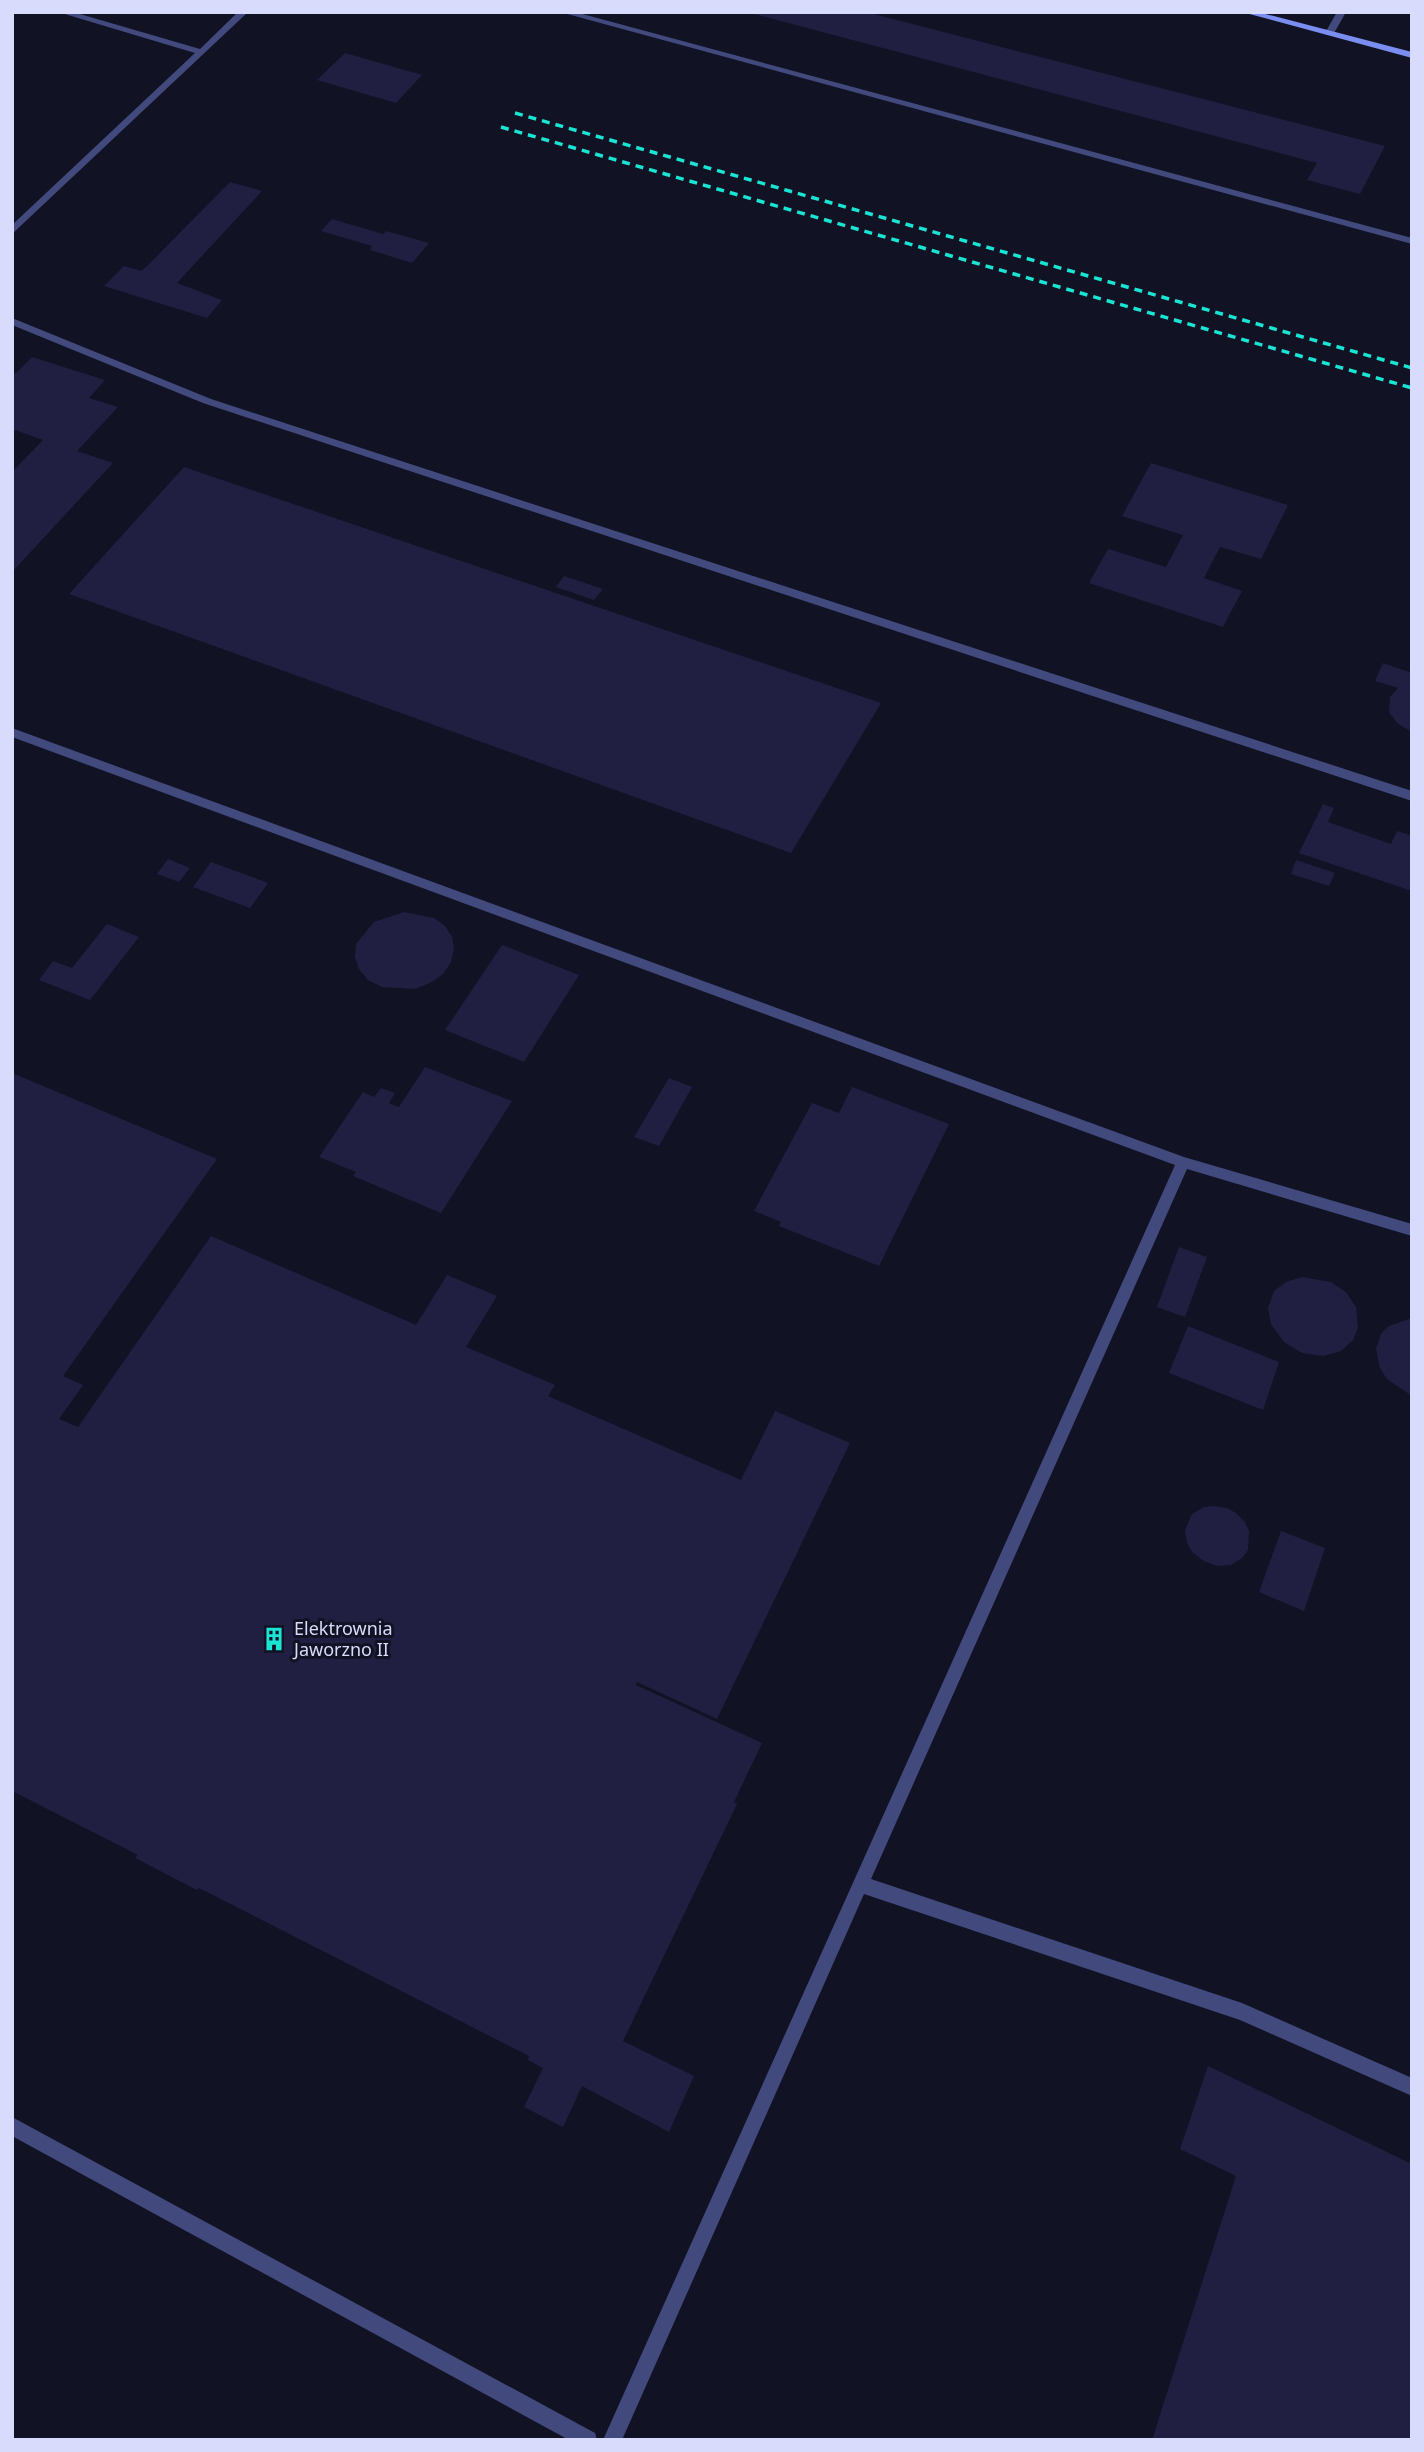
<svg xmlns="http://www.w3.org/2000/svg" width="1424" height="2452" font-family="'Noto Sans',sans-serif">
<rect width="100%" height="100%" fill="#111223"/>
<g fill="#201f42">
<polygon points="747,12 866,12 1385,146 1360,194 1307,180 1317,163"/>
<polygon points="345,53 422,75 396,103 317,80"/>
<polygon points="230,182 262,191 177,283 222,300 207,318 104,286 124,266 141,271 147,266"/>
<polygon points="332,219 383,234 386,231 429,243 412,263 370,250 372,246 321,231"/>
<polygon points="32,357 105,380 89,398 118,407 77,451 113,463 12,572 12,472 43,440 12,429 12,372 16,373"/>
<polygon points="1151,463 1288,505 1261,559 1220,547 1204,578 1242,591 1223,627 1089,583 1108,549 1166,567 1183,535 1122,516"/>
<polygon points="184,467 881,703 791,853 69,594"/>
<polygon points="564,576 603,589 594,600 556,587"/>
<polygon points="1383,663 1412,673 1412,732 1398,724 1389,712 1390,697 1398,688 1375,681"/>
<polygon points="1323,804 1334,808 1328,822 1391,844 1397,831 1412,836 1412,891 1299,853"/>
<polygon points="168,859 190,868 179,882 157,874"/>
<polygon points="1296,860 1335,873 1329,886 1291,874"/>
<polygon points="211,862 268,883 250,908 193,887"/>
<polygon points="404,912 434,918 445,926 452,937 454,949 451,962 443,974 430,983 415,989 382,987 368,980 359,969 355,957 356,944 374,922"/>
<polygon points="107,924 139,937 90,1000 39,980 53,961 72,968"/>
<polygon points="502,945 579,975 524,1062 445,1030"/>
<polygon points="425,1067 512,1101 441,1213 353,1176 356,1172 319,1157 363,1092 374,1097 381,1088 395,1093 389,1103 399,1107"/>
<polygon points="12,1073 217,1159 63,1376 83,1385 59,1419 78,1427 211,1236 416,1325 447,1275 497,1296 466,1347 555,1385 548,1396 741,1480 775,1411 850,1443 717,1719 637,1682 636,1685 762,1743 734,1802 737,1804 623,2041 694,2076 669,2132 582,2086 563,2127 524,2107 543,2068 528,2060 529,2056 199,1888 197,1890 135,1858 138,1855 12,1791"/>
<polygon points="669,1078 692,1087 659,1146 634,1137"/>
<polygon points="852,1087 949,1124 879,1266 779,1226 781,1222 754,1211 812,1103 839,1113"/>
<polygon points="1179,1247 1207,1257 1185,1317 1157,1307"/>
<polygon points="1302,1277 1331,1282 1346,1292 1356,1307 1358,1328 1353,1340 1341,1351 1324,1356 1302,1353 1284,1342 1271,1324 1268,1308 1274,1291 1286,1282"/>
<polygon points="1412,1318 1412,1396 1387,1379 1380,1368 1376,1349 1381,1334 1389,1326"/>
<polygon points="1188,1326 1279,1362 1263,1410 1169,1373"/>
<polygon points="1213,1506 1227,1508 1236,1513 1245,1522 1249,1531 1248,1550 1242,1558 1231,1565 1217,1566 1204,1561 1192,1552 1187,1543 1185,1530 1192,1514 1204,1507"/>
<polygon points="1281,1531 1325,1548 1304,1611 1259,1592"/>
<polygon points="1208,2066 1412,2164 1412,2440 1152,2440 1236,2176 1180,2149"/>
</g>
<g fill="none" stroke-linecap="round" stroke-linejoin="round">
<g fill="#424a7d" fill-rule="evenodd">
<polygon points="58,12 73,12 200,49 238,12 248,12 12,234 12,225 195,53"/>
<polygon points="560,12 575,12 1412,238 1412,244"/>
<polygon points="12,318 211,399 1412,791 1412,801 203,403 12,325"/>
<polygon points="12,728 1184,1157 1412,1224 1412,1236 1187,1169 871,1879 1242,2003 1412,2078 1412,2096 1240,2020 864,1894 622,2440 603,2440 1175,1165 12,737"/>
<polygon points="12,2117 595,2433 597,2440 569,2440 12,2136"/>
</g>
<polygon fill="#424a7d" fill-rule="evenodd" points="1337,12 1346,12 1333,35 1327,35 1325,33"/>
<polygon fill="#7a8df0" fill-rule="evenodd" points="1242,12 1258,12 1412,52 1412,58"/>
<g stroke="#1ae4d3" stroke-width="3.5" stroke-dasharray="8 6" stroke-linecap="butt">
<polyline points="515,113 1412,368"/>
<polyline points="501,127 1412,388"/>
</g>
</g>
<defs>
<g id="building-bare" transform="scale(1.89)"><path d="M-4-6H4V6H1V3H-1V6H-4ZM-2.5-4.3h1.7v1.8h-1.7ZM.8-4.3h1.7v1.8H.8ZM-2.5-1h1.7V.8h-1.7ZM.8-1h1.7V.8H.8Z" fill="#1ae4d3" stroke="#111223" stroke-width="2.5" paint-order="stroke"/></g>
</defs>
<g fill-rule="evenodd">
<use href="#building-bare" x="274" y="1639"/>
</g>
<g text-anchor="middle" stroke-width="6" stroke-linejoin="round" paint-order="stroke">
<g font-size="18" fill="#d8dbfb" stroke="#111223" text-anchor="start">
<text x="294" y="1635">Elektrownia<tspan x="294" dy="21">Jaworzno II</tspan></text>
</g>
</g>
<rect width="1424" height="2452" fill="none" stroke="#d8dbfb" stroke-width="28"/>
</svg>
